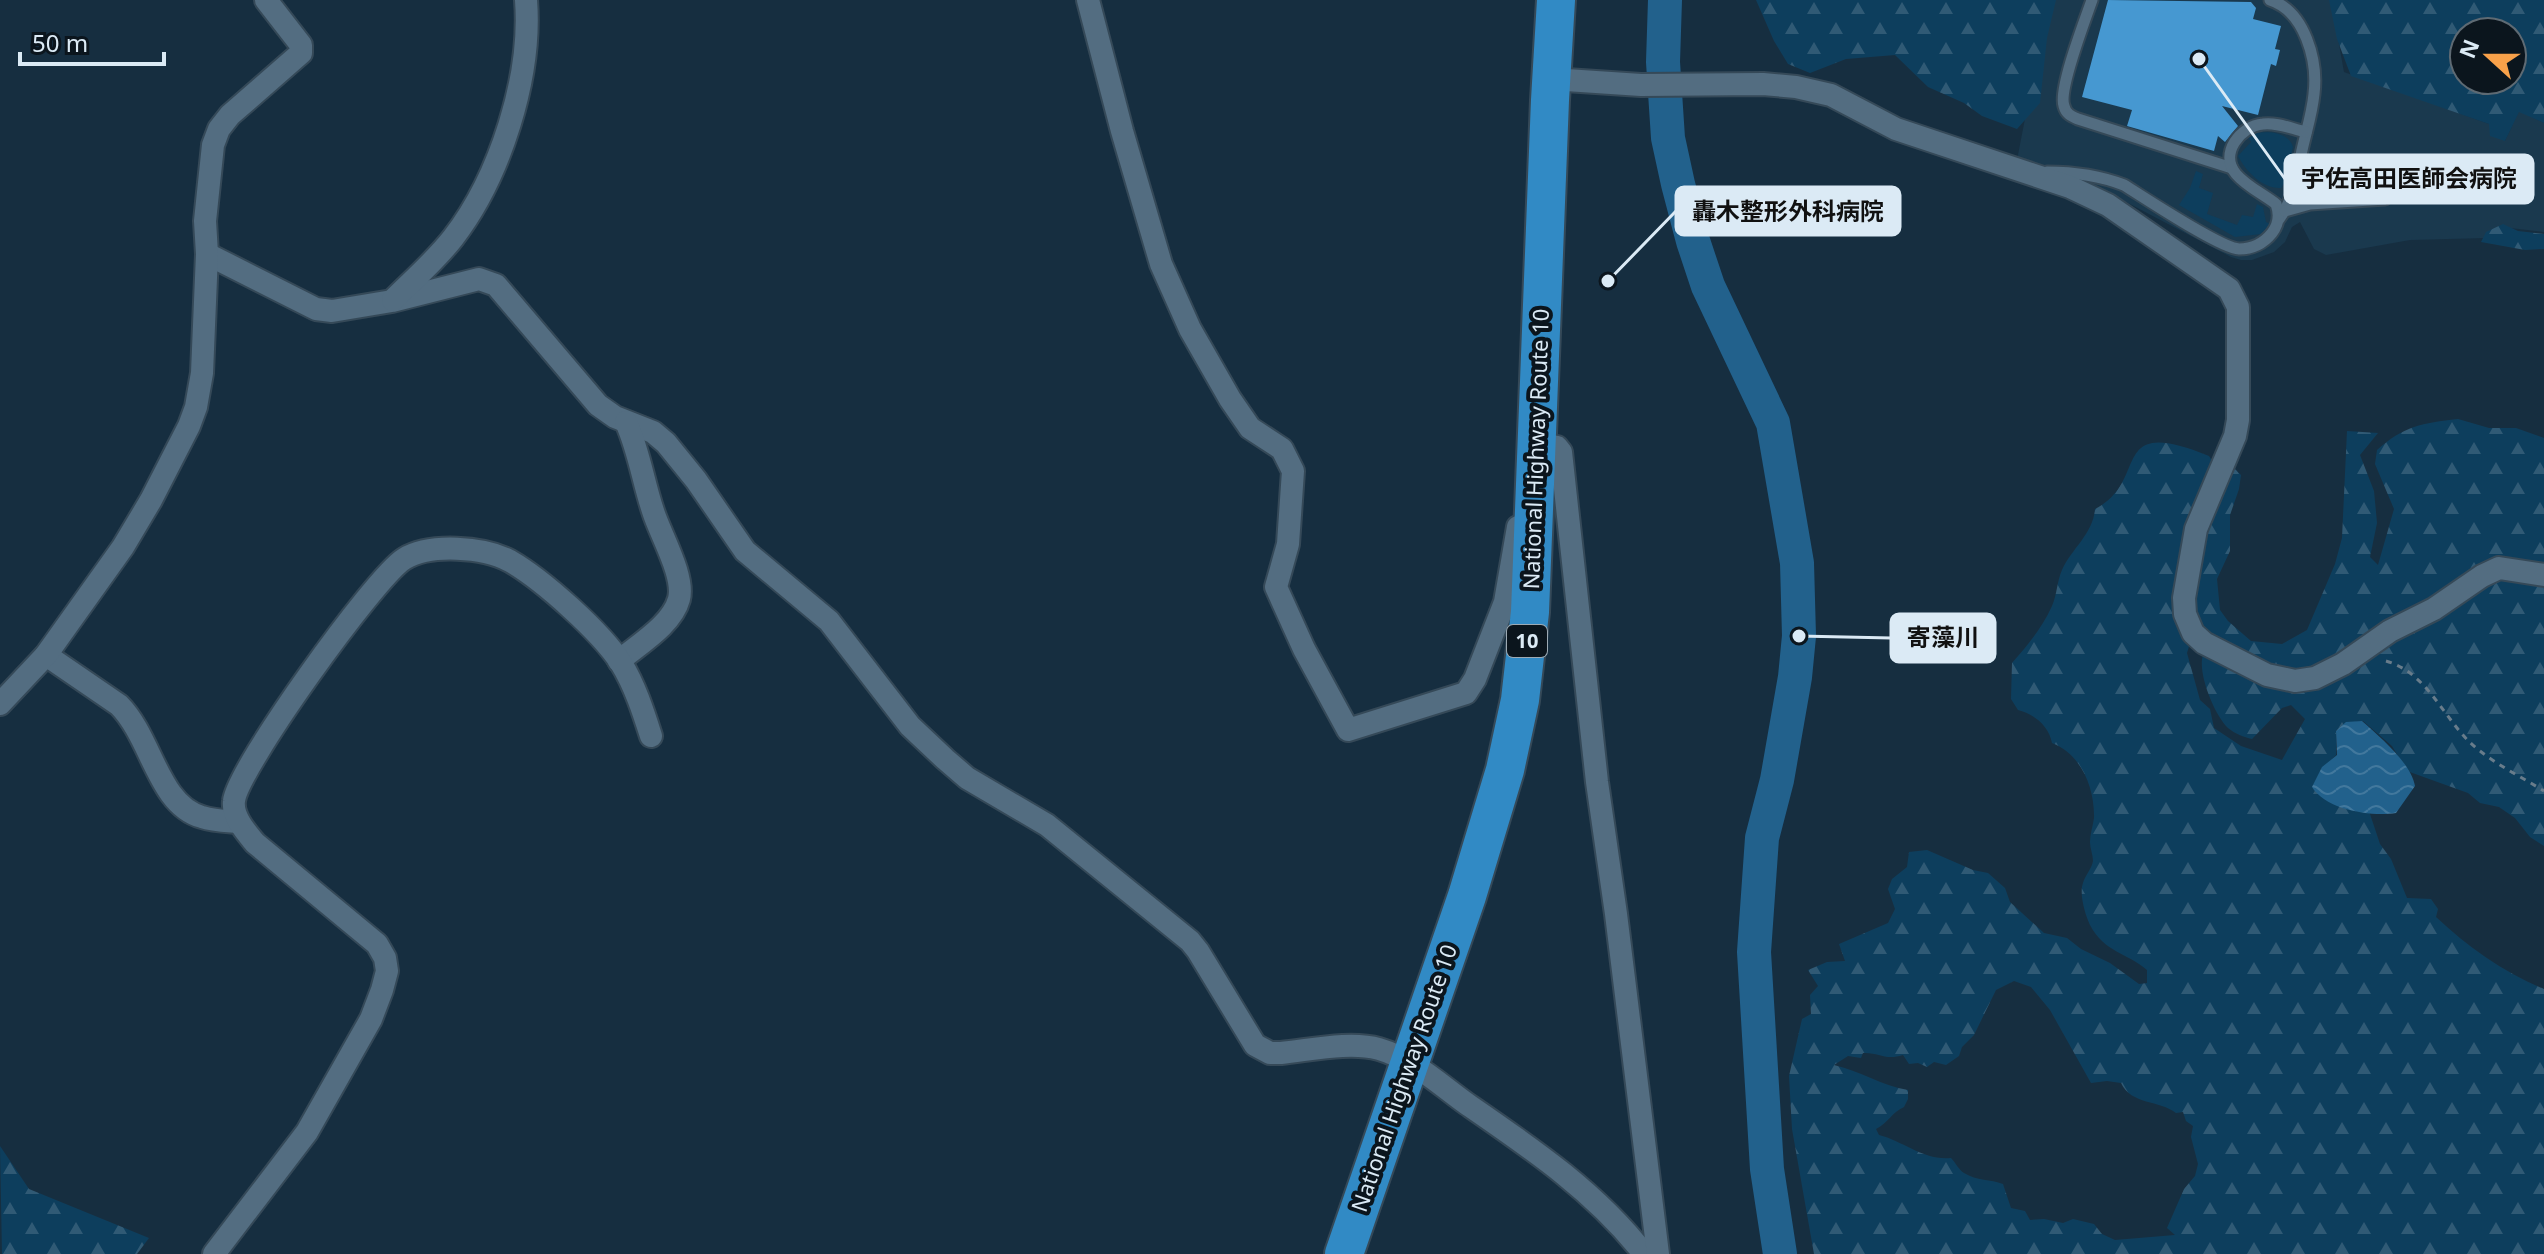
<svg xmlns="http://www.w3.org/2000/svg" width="2544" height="1254" font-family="'Noto Sans','Noto Sans JP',sans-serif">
<defs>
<pattern id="forest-firs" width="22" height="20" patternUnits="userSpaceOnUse" patternTransform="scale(2)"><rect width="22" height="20" fill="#0d3e5d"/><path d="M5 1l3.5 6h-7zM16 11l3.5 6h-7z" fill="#305a75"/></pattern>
<pattern id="water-waves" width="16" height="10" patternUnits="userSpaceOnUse" patternTransform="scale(2)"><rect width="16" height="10" fill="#22618c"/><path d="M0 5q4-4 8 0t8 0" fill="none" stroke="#42789d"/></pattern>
</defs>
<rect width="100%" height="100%" fill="#162e40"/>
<polygon fill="#1a394e" points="2053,0 2331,0 2344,72 2489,124 2505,141 2519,111 2544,123 2544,232 2502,227 2486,238 2410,240 2326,255 2314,249 2300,222 2292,227 2285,242 2274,252 2252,260 2241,260 2231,257 2107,192 2016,165 2038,52"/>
<g fill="#0d3e5d">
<path d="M2257,133C2270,131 2289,133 2293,147L2285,182L2281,188C2262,189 2246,171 2238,156L2251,142L2249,138Z"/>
<polygon points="2196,171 2203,174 2199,188 2213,193 2207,214 2237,225 2242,215 2253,217 2257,204 2263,207 2266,222 2270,224 2261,234 2235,237 2179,205 2190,188"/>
</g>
<g fill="url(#forest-firs)" fill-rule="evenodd">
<polygon points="1756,0 2056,0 2047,38 2040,103 2017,129 1982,116 1964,103 1928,87 1895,55 1846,59 1810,73 1788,64 1774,41"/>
<path d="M2329,0H2544V123L2519,112L2505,141L2490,136L2489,124L2351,76L2337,39ZM2464,32H2512V80H2464Z"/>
<polygon points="2503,224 2518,231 2544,234 2544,249 2525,250 2481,242 2486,232"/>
<path d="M2458,419L2489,428H2516L2544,438V846L2530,837L2515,818L2499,807L2480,803L2468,793L2407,771L2392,746L2363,721L2346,723L2336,731V755L2323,768L2313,786C2323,806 2348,806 2368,808L2380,844L2391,859L2407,898L2431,899L2438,909L2436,917C2468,947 2503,972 2544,989V1254H1814L1792,1129L1789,1076L1802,1019L1811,1014L1810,995L1818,986L1808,970L1827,962L1845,961L1839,944L1888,923L1895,909L1888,889L1892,879L1907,867L1909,852L1927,850L1973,870L1988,873L2005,888L2010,902L2044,933L2067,938L2081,949L2110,963L2139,984L2147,983V970C2126,952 2105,953 2090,925C2085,914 2079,894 2083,883C2085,876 2092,868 2093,861C2093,855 2090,848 2090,842C2090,834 2093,826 2094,818C2095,788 2081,754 2052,743C2049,726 2034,714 2018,710L2011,699L2012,663C2028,645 2042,628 2052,606C2057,595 2057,581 2062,570C2072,548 2093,534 2095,509C2151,481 2106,414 2209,456L2214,464L2183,550L2179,604L2181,620L2188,632L2190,643L2187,653L2200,700L2210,709L2214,728L2241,746L2282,760L2305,719L2291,705L2282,708L2252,739C2244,737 2235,734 2228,728C2215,716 2197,673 2203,655C2204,651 2207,647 2208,643L2194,625L2190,597L2198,530L2227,467L2234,468L2241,475L2239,489L2230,515V551L2217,579L2220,610L2228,621L2251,641L2282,644L2307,630L2335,564L2342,538L2347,431L2378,433L2360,455L2374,491L2377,523L2370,557L2378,565L2394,509L2375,464L2377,450C2404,426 2422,423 2458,419ZM2014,981L2031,987L2050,1010L2091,1083L2107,1081L2121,1083C2131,1105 2160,1100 2176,1113L2183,1112L2186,1121L2193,1126L2191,1137L2198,1164L2195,1176L2184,1189L2167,1228L2175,1235L2115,1240L2102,1234L2094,1224L2073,1219L2063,1223L2044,1219L2030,1220L2025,1211L2011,1208L2003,1184C1990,1179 1977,1181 1964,1173C1959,1170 1955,1162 1951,1158C1925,1161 1903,1141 1879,1135L1876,1129C1888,1123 1892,1112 1904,1107L1908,1099V1090C1882,1086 1861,1071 1834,1065L1848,1056L1861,1058L1863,1053C1879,1052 1885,1061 1903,1055L1909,1064L1918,1063L1927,1067L1934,1062L1946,1065L1959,1056L1962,1047L1974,1035L1996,990Z"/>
<polygon points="0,1146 29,1189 149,1238 137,1254 2,1254"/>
</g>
<path fill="url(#water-waves)" d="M2362,721C2380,737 2411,763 2415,786L2396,813C2372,817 2326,810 2312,787L2322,767L2337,755L2336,731L2346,722Z"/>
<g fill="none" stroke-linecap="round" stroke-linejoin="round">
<polyline stroke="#22618c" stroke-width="34" points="1665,0 1663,62 1668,138 1678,184 1693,241 1708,286 1773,423 1797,563 1799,636 1795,677 1777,780 1762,838 1754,952 1767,1169 1780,1254"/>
</g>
<polygon fill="#4698d1" points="2108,0 2251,2 2256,8 2253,19 2281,26 2275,49 2280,50 2276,66 2271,64 2258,115 2222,106 2238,126 2225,142 2218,136 2214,151 2127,126 2132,110 2082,97"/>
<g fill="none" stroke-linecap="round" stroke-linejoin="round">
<g stroke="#354958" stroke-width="15">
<g id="lane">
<path d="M2092,0C2085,20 2058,90 2064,106C2066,114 2071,116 2078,119L2232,168"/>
<path d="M2270,0C2305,11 2318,61 2314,94C2312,115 2305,135 2301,155C2296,177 2293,201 2279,219"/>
<path d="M2047,172C2075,172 2098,175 2124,185C2145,198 2220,248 2239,249C2252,249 2264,243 2272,233C2279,224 2280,215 2276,204C2263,194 2246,186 2236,174C2219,154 2240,126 2263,124C2277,122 2292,129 2306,132"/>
<polyline points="2285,211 2310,204 2385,199"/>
</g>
</g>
<g stroke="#354958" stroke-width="26">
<g id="street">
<polyline points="1088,0 1122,131 1161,264 1190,329 1230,399 1250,428 1282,449 1293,471 1288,544 1276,587 1304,649 1348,730 1466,693 1475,679 1505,602 1518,527"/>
<polyline points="1551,79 1641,85 1763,84 1796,87 1831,95 1896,129 2070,187 2108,205 2229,289 2238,307 2238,420 2235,436 2196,529 2184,598 2185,614 2193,633 2204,643 2267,675 2295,681 2315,678 2343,664 2390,631 2434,609 2482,576 2499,568 2544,575"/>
<path d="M207,254L316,309L332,311L392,301L479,279L496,285L598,405L615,417L653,432L666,443L696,480L745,551L829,621L910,726L945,759L967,778L1047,825L1190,941L1198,951L1255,1045L1270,1053H1281C1311,1050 1350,1041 1379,1049C1413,1059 1439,1084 1467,1104C1531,1148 1596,1192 1644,1254"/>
<path d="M393,300C413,280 436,260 453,238C500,177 532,77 526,0"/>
<polyline points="1534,455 1536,444 1557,447 1561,452 1597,782 1616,914 1658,1254"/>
<path d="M46,655L119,705C152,738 158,805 202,817C214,821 227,821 239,822"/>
<path d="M619,661C639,644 672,625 679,599C685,576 660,534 653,511C643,481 639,451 626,422"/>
<polyline points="0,704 46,655 123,547 151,500 189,426 196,407 202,373 207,254 205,221 213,145 219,129 230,115 301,53 301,45 266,0"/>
<path d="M214,1254L307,1132L371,1019L382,990L387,971L385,958L377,944L255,843C246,832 232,817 234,801C237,769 375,577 404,559C430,543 484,547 510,561C543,580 601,632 621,663C635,686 643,711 651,736"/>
</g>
</g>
<g stroke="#354958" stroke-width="42">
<polyline id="highway" points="1344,1254 1467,896 1505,770 1520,700 1530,612 1550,100 1556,0"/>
</g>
<path stroke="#687c8b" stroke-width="3" stroke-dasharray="6 6" stroke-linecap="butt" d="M2386,661C2431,674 2445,725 2480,751C2499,766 2523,778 2544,791"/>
<use href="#lane" stroke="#536d81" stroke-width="11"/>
<use href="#street" stroke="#536d81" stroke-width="22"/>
<use href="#highway" stroke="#318ac5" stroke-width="38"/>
</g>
<g text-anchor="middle" stroke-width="8" stroke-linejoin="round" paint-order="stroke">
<rect fill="#0b151d" stroke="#9daab4" stroke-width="2" x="1507" y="625" width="40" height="32" rx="6"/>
<g font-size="20" font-weight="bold" fill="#dbeaf5">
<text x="1527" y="648">10</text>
</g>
<g font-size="22" fill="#dbeaf5" stroke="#0b151d">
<text transform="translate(1536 449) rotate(-88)" y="8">National Highway Route 10</text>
<text transform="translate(1404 1078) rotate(-71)" y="8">National Highway Route 10</text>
</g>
</g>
<path fill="none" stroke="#dbeaf5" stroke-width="3" d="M2199 59L2285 179M1608 281L1676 211M1799 636L1891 638"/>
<g fill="#dbeaf5" stroke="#0b151d" stroke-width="3">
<circle cx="2199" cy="59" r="8"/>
<circle cx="1608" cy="281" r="8"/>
<circle cx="1799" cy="636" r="8"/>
</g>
<g fill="#dbeaf5" stroke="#dbeaf5" stroke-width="3">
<rect x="2285" y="155" width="248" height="48" rx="8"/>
<rect x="1676" y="187" width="224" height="48" rx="8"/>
<rect x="1891" y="614" width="104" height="48" rx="8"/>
</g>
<g font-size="24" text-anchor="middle" font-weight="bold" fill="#111">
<text x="2409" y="187">宇佐高田医師会病院</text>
<text x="1788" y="220">轟木整形外科病院</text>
<text x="1943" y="646">寄藻川</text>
</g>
<g transform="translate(2488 56) rotate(291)"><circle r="38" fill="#0b151d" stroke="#5e6a73" stroke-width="2"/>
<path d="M0-6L14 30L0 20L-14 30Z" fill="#f8a14a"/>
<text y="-12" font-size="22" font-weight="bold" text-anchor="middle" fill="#dbeaf5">N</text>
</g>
<path d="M20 52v12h144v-12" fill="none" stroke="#dbeaf5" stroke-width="4"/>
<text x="32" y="52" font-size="24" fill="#dbeaf5" stroke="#0b151d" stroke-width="6" paint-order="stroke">50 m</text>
</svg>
